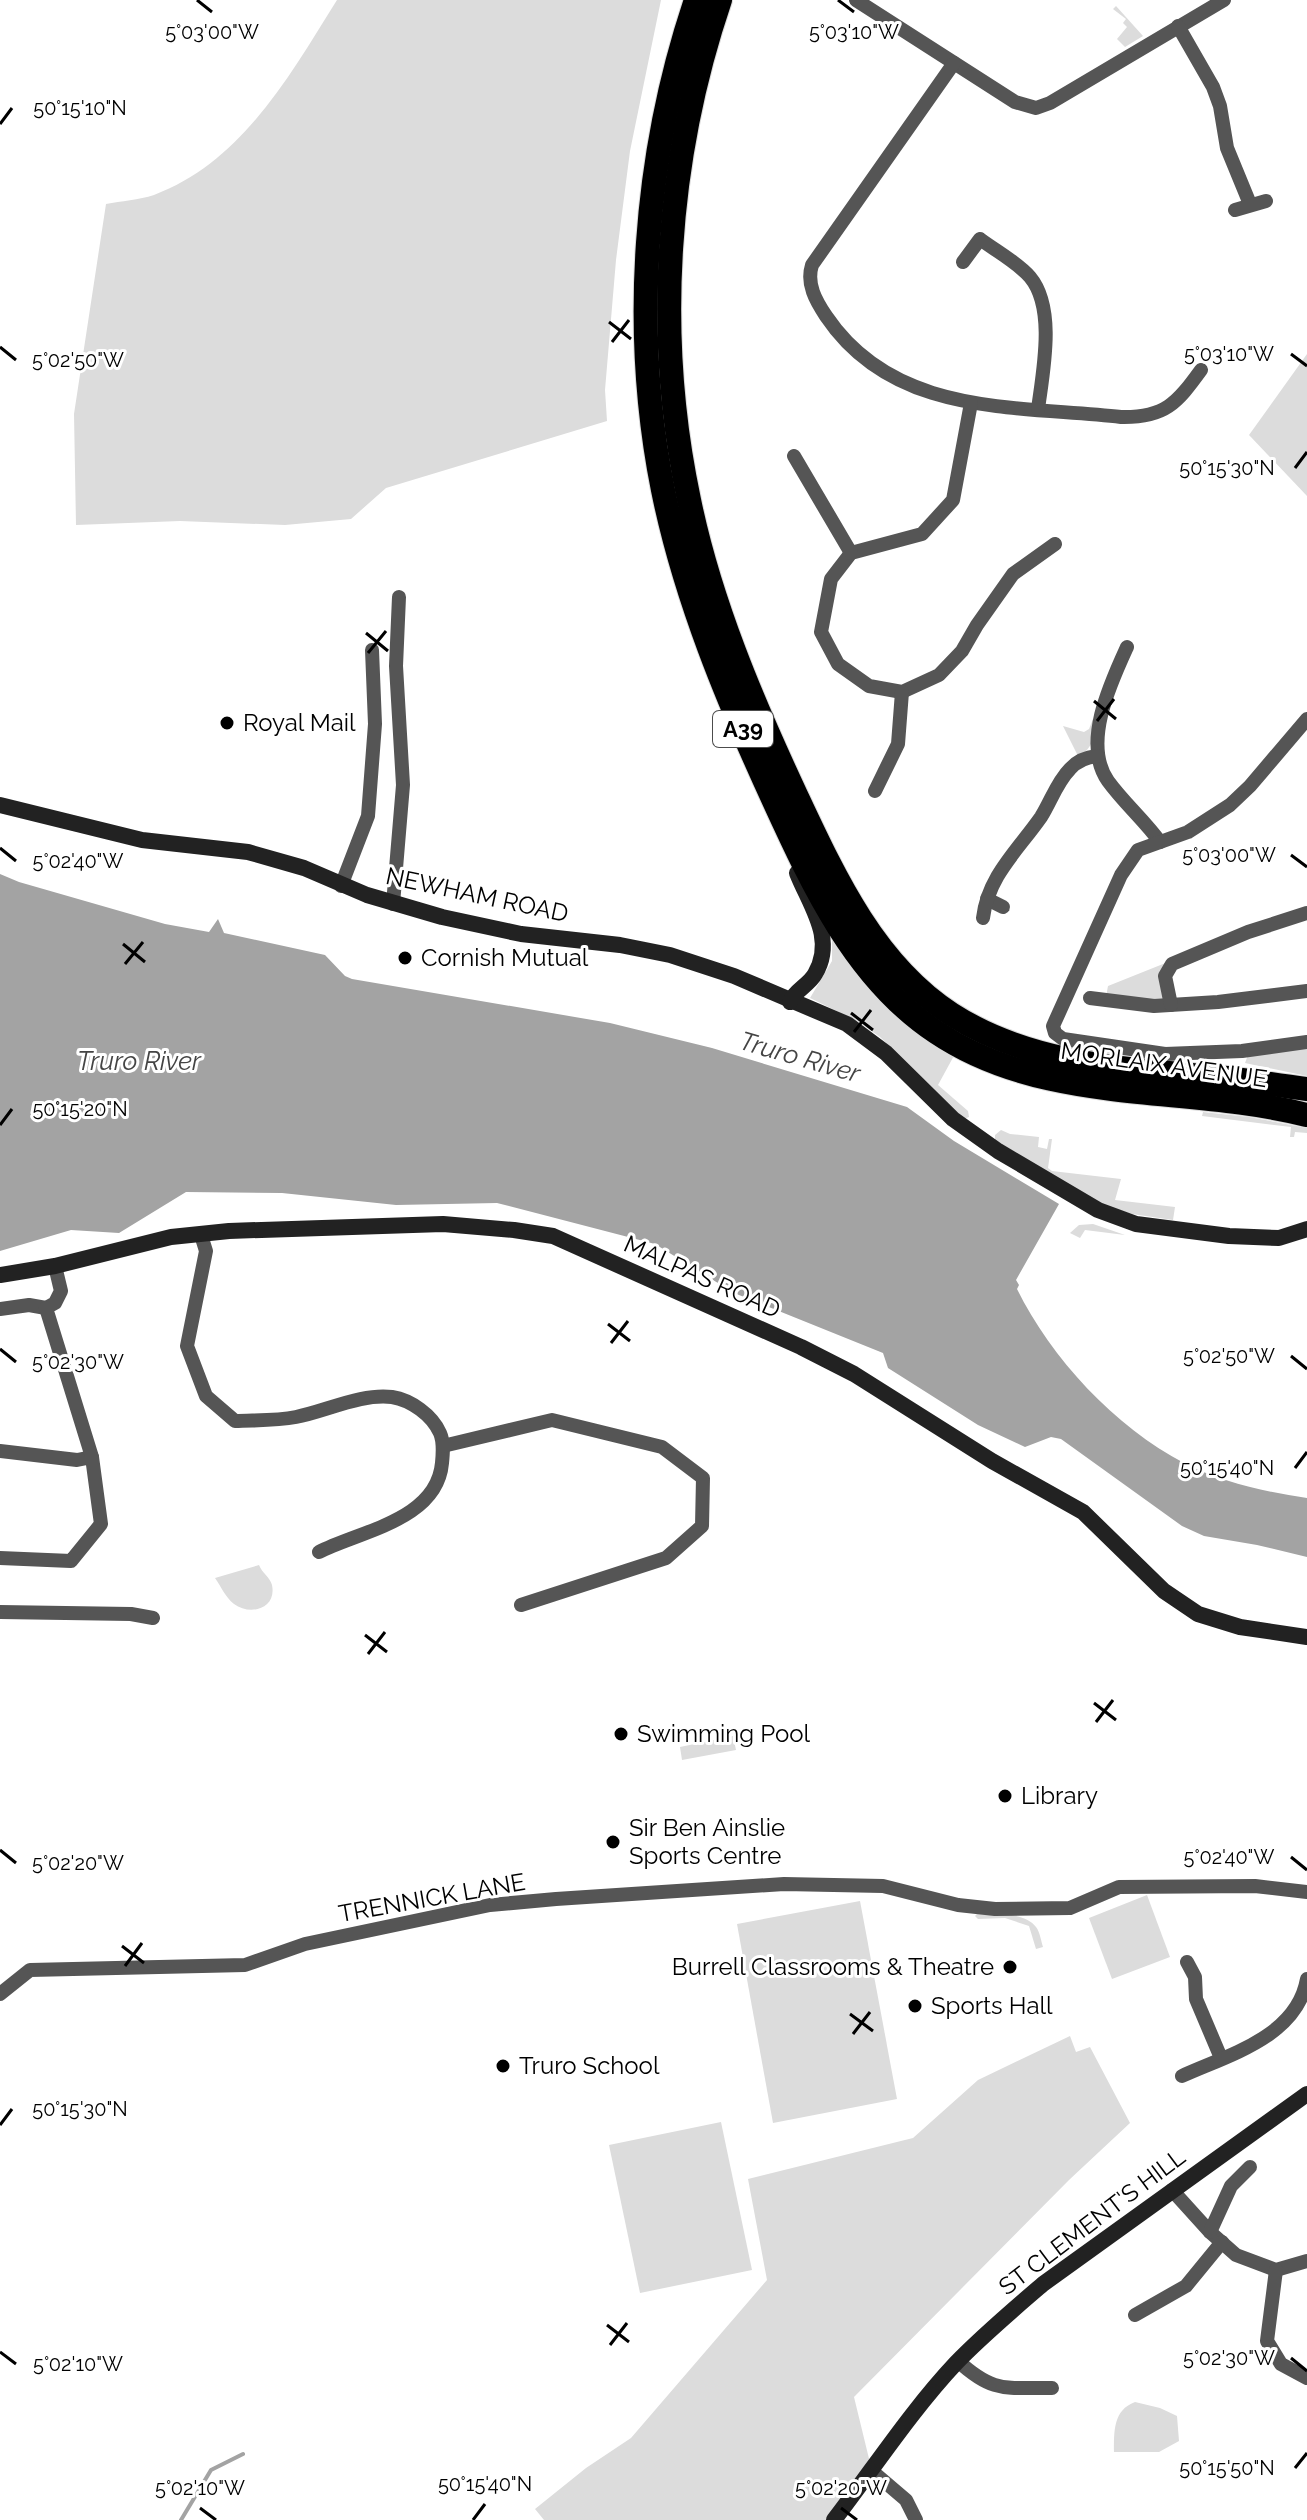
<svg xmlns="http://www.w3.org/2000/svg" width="1307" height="2520" font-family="Raleway,sans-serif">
<rect width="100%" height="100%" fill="#fff"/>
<g fill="#dcdcdc">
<path d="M337,0H661L630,151L616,260L605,390L607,421L386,488L351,519L285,525L180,521L76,525L74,414L106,204C121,201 139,200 154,195C242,162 290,75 337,0Z"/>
<polygon points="1116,6 1143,36 1125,47 1117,39 1127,27 1123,23 1126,19 1113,9"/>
<polygon points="1307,354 1307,496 1249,435"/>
<path d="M1093,719H1095C1093,736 1095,748 1078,756L1063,726L1084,732L1089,729Z"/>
<polygon points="832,931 956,1052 938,1085 968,1111 969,1117 964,1119 880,1037 857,1021 810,998 832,961"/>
<polygon points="1168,962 1165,998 1162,1001 1106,997 1108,986"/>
<polygon points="1307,1046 1307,1076 1245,1063 1248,1055"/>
<polygon points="1203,1112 1249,1117 1307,1128 1307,1133 1295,1132 1294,1137 1290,1137 1291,1127 1202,1116"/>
<polygon points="1001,1130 1010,1134 1039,1137 1038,1147 1047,1149 1049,1139 1052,1139 1048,1168 1052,1171 1121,1179 1115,1200 1175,1207 1173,1220 1132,1214 1101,1204 995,1140 995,1135"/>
<polygon points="1093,1224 1096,1225 1125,1235 1085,1230 1080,1238 1070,1233 1079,1225"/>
<path d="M259,1565C262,1573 270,1577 272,1585C277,1609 250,1616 234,1604C225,1597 221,1586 215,1578Z"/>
<polygon points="733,1736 736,1750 682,1760 680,1747"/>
<polygon points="1147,1895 1170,1957 1112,1979 1089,1918"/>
<polygon points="860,1901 897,2099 773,2123 737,1924"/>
<path d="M978,1913C994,1914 1025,1912 1036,1927C1040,1932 1041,1941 1043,1947L1036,1949L1029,1926L1005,1918L978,1919L975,1916Z"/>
<polygon points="1070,2036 1076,2052 1090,2047 1130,2123 1069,2180 854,2397 872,2471 834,2520 544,2520 535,2509 586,2468 631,2438 767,2280 748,2179 913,2138 978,2080"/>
<polygon points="721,2122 752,2270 640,2293 609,2145"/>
<path d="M1135,2402L1160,2408L1177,2416L1179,2441L1159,2452H1114C1114,2432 1113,2410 1135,2402Z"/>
</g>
<path fill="#a3a3a3" d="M0,874L19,882L165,924L209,932L218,919L224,933L325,955L345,976L352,979L610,1023L712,1048L907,1107L954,1141L1059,1204L1016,1280L1019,1285L1017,1289C1051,1358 1115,1427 1184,1463C1221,1482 1266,1492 1307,1498V1557L1257,1545L1204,1536L1182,1526L1061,1439L1051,1437L1025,1447L978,1425L888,1368L883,1353L734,1293L655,1244L497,1203L396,1205L282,1193L186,1192L119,1233L71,1230L0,1251Z"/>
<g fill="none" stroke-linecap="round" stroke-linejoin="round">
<polyline stroke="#a3a3a3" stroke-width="4" points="181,2520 211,2470 243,2454"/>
<g stroke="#dbdbdb" stroke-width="26">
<g id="highway">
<path d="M696,0C644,154 631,330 663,490C685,598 728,701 774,801C813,886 856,979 936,1032C1046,1106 1184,1084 1307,1115"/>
<path d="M720,0C666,159 654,335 689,500C710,602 752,701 796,795C834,876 874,964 951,1014C1033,1067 1133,1069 1227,1078C1254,1081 1280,1086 1307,1089"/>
</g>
</g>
<g stroke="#555" stroke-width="14">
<polyline points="856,0 1015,102 1036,108 1050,103 1224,0"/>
<polyline points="1178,26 1213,87 1220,106 1227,148 1250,204"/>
<path d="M954,63L812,265C806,284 816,301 826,316C894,417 1015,405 1121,417C1165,418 1177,403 1201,370"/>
<polyline points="1235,210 1266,201"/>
<path d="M963,262L980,239C996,251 1017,262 1030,277C1056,308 1043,371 1038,409"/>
<polyline points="971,403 953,500 922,534 851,553 831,579 821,632 838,664 869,686 902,692 939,675 962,651 977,625 1013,574 1055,544"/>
<polyline points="794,456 851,553"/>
<path d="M1127,647C1110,684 1082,744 1108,781C1124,803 1145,821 1160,842"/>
<polyline points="1307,719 1250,786 1230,805 1188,832 1138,850 1121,875 1053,1026 1055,1033 1063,1039 1165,1054 1242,1051 1307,1042"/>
<polyline points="875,791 898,744 902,692"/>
<polyline points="341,886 368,816 375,724 372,650"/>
<polyline points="987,899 1003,907"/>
<polyline points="393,904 403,785 396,666 399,597"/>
<path d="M983,918C988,876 1018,850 1041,817C1051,801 1057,782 1070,769C1077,761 1087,757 1097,756"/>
<polyline points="1090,998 1154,1006 1218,1002 1307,991"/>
<polyline points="1171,1005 1165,976 1172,964 1248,932 1307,913"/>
<path d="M201,1235L206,1251L187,1346L206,1396L235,1421C255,1420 276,1421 296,1417C326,1411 362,1393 392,1397C411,1400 432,1415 440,1433C444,1442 443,1453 442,1463C437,1520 360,1531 319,1552"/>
<polyline points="0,1309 29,1305 46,1308"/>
<polyline points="443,1446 552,1420 662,1447 703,1478 702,1526 666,1558 521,1605"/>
<polyline points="0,1451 77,1460 92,1457"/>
<polyline points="0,1558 71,1561 101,1524 92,1457 46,1308 55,1303 61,1291 55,1266"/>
<polyline points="0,1612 131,1614 153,1618"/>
<polyline points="1187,1962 1195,1977 1196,1999 1221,2058"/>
<polyline points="0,1994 30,1970 245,1965 305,1944 490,1905 556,1899 784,1884 883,1886 958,1905 995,1909 1070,1908 1119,1887 1255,1886 1307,1892"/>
<path d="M1182,2076C1228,2055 1297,2037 1307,1979"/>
<polyline points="1172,2190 1210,2232 1236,2255 1276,2270 1307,2261"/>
<polyline points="1210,2232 1231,2186 1250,2167"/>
<polyline points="1276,2270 1267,2341 1281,2364 1307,2378"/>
<polyline points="1135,2315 1186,2286 1222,2242"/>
<path d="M958,2361C994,2394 1006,2387 1052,2388"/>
<polyline points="872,2471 906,2500 916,2520"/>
</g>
<g stroke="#222" stroke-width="16">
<polyline points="0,805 142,840 248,852 304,868 367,895 442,917 521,934 620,945 670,955 734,976 847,1024 886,1053 953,1119 998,1151 1098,1210 1136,1224 1229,1236 1279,1238 1307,1229"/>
<path d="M790,1002C795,990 809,985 815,974C836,939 810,906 797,873"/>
<polyline points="0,1275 55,1266 171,1237 229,1231 443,1224 514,1230 553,1236 801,1347 854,1374 992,1461 1083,1512 1164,1591 1198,1614 1240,1627 1307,1637"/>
<path d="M834,2520C874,2468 911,2411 956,2363C983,2335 1014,2309 1043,2284L1307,2094"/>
</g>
<use href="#highway" stroke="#000" stroke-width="24"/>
</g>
<path fill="none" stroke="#000" stroke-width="3" d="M197,0L212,12M838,0L854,12M0,124L12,108M609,322L631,339M612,342L629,320M0,347L16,360M1291,354L1307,366M1295,468L1307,452M366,633L388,651M368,653L386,631M1094,701L1116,719M1097,721L1114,699M0,848L16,861M1291,855L1307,867M123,944L145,962M125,964L143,942M851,1013L873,1030M854,1032L871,1010M0,1125L12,1109M608,1324L630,1341M611,1343L628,1321M0,1349L16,1362M1291,1356L1307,1369M1295,1468L1307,1452M365,1635L387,1652M368,1654L385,1632M1094,1703L1116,1720M1096,1722L1113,1700M0,1850L16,1863M1291,1857L1307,1870M122,1946L144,1963M125,1966L142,1943M850,2014L873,2031M853,2034L870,2012M0,2125L12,2109M607,2325L629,2342M610,2345L627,2323M0,2352L16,2364M1291,2358L1307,2371M1295,2468L1307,2453M200,2508L216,2520M841,2508L857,2520M473,2520L485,2504"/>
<g fill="#000" stroke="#fff" stroke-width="3">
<circle cx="227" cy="723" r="8"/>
<circle cx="405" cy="958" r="8"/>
<circle cx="621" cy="1734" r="8"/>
<circle cx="1005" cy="1796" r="8"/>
<circle cx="613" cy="1842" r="8"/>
<circle cx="1010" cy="1967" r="8"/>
<circle cx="915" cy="2006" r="8"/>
<circle cx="503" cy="2066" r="8"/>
</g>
<g text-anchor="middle" stroke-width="6" stroke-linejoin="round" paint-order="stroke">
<rect fill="#fff" stroke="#4c4c4c" stroke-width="2" x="713" y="711" width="60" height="36" rx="6"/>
<g font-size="22" font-weight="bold" fill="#000">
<text x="743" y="737">A39</text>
</g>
<g font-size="24" fill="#000" stroke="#fff" text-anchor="start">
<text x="243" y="731">Royal Mail</text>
<text x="421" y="966">Cornish Mutual</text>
<text x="637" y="1742">Swimming Pool</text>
<text x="1021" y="1804">Library</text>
<text x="629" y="1836">Sir Ben Ainslie<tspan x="629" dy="28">Sports Centre</tspan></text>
<text x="994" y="1975" text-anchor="end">Burrell Classrooms &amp; Theatre</text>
<text x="931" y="2014">Sports Hall</text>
<text x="519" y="2074">Truro School</text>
</g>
<g font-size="24" fill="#000" stroke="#fff">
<text transform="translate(477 895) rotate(12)" y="8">NEWHAM ROAD</text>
<text transform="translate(1164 1065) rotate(8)" y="8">MORLAIX AVENUE</text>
<text transform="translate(702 1277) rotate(24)" y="8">MALPAS ROAD</text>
<text transform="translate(432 1898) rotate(-10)" y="8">TRENNICK LANE</text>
<text transform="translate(1092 2222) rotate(-37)" y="8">ST CLEMENT'S HILL</text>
</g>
<g font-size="26" font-style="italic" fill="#444" stroke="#fff">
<text transform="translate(800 1057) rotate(16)" y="9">Truro River</text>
<text x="139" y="1070">Truro River</text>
</g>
</g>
<g font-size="20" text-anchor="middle" fill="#000" stroke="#fff" stroke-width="6" stroke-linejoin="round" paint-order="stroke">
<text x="212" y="39">5°03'00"W</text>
<text x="854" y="39">5°03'10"W</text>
<text x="80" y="115">50°15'10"N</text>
<text x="1229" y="361">5°03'10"W</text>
<text x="78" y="367">5°02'50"W</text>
<text x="1227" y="475">50°15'30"N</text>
<text x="1229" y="862">5°03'00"W</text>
<text x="78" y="868">5°02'40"W</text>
<text x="80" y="1116">50°15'20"N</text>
<text x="1229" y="1363">5°02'50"W</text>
<text x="78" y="1369">5°02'30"W</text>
<text x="1227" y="1475">50°15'40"N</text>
<text x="1229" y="1864">5°02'40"W</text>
<text x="78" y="1870">5°02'20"W</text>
<text x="80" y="2116">50°15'30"N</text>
<text x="1229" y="2365">5°02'30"W</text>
<text x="78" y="2371">5°02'10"W</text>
<text x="1227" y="2475">50°15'50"N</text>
<text x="485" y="2491">50°15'40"N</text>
<text x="200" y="2495">5°02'10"W</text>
<text x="841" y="2495">5°02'20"W</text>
</g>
</svg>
